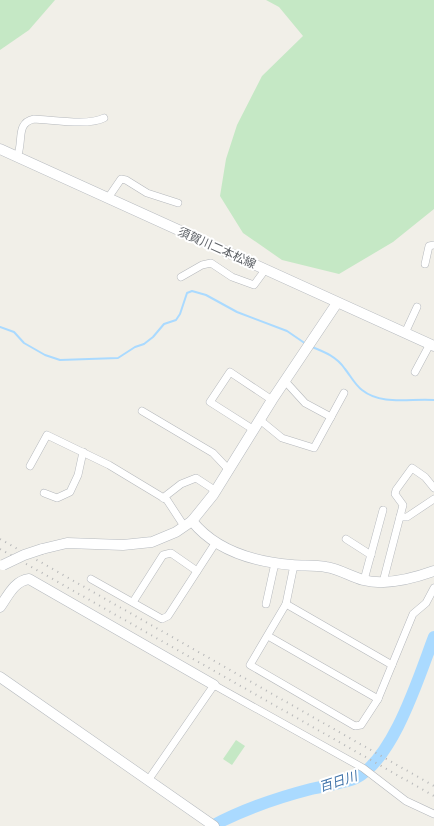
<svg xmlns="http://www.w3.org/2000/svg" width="434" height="826" font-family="Manrope,'Noto Sans JP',sans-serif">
<rect width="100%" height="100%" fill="#f1efe8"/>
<g fill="#c5e8c5">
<polygon points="0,0 55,0 29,30 0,50"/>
<polygon points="266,0 434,0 434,209 393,242 339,274 282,260 243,233 220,196 226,159 237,125 262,76 303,36 279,7"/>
<polygon points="236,740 245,746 232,765 223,759"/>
</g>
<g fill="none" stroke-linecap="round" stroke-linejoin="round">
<g stroke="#aadaff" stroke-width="2">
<polyline points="0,327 14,332 24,343 45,355 60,360 118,358 135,347 144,344 153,337 164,324 176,320 180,314 187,293 192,291 206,295 237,312 287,331 306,344"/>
<path d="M312,347C325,352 337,357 345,369C350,375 355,385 362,390C382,406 411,398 434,400"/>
</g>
<path stroke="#aadaff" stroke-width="12" d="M212,826C244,809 276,798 311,789C323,786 346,783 356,778C394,758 419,676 434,637"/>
<g stroke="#b5b8bc" stroke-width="8">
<g id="street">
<path d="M17,157C24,142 15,123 34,119C54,120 88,126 104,118"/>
<polyline points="108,198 121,179 126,180 147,193 178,203"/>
<polyline points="425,264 429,246 434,245"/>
<polyline points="181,277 202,265 211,263 232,277 254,285 265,270"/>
<polyline points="405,333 417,307"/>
<polyline points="415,372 430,344"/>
<polyline points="285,381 305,403 331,417"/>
<polyline points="142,411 213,453 229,470"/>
<polyline points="260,420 282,438 314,448 344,393"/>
<polyline points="254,430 210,402 230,372 272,400"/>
<polyline points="30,466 47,435 109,465 167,500 184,526"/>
<polyline points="44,493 57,498 70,492 78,475 83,452"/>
<polyline points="163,498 181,484 196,478 216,491"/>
<polyline points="400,517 407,517 434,499"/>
<polyline points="346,539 371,555"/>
<polyline points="294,565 286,604 250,665 355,726 361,725 378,699 413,614 426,603 434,588"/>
<polyline points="91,579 162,619 168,616 216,542"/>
<polyline points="364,580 383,510"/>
<polyline points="383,582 403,505 395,494 396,490 412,468 425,477 434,488"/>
<polyline points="133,602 163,555 171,553 197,571"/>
<polyline points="266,604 275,563"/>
<polyline points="286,604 392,665"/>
<polyline points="268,636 378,699"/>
<polyline points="149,779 214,685 363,768 406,801 434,814"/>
</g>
</g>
<g stroke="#b6babf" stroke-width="11">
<g id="secondary">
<polyline points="0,149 434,346"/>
<path d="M192,521C216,551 256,562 292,565C303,566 315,565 326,567C339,569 350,576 363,580C386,586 412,579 434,571"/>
<polyline points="42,549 67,543 123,545 152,542 176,532 192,521 213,495 272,400 337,303"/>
<path d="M0,607C8,596 14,581 29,579L214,685"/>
<polyline points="0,677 214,826"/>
</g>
</g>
<use href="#street" stroke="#fff" stroke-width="7"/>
<use href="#secondary" stroke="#fff" stroke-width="10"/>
<g stroke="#b6b7b8" stroke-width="2" stroke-dasharray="1 5" stroke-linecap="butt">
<polyline points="0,539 434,786"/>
<polyline points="0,549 434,796"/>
</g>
<g stroke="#b6babf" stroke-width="11" stroke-linecap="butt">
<polyline id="secondary-bridge" points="3,565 24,555 42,549"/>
</g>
<use href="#secondary-bridge" stroke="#fff" stroke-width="10"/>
</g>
<g text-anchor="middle" stroke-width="4" stroke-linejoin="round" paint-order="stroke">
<g font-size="12" fill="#5f6368" stroke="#fff">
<text transform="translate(217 248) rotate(24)" y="4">須賀川二本松線</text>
</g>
<g font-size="13" font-style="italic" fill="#4174aa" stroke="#fff">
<text transform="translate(338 781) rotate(-18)" y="5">百日川</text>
</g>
</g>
</svg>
